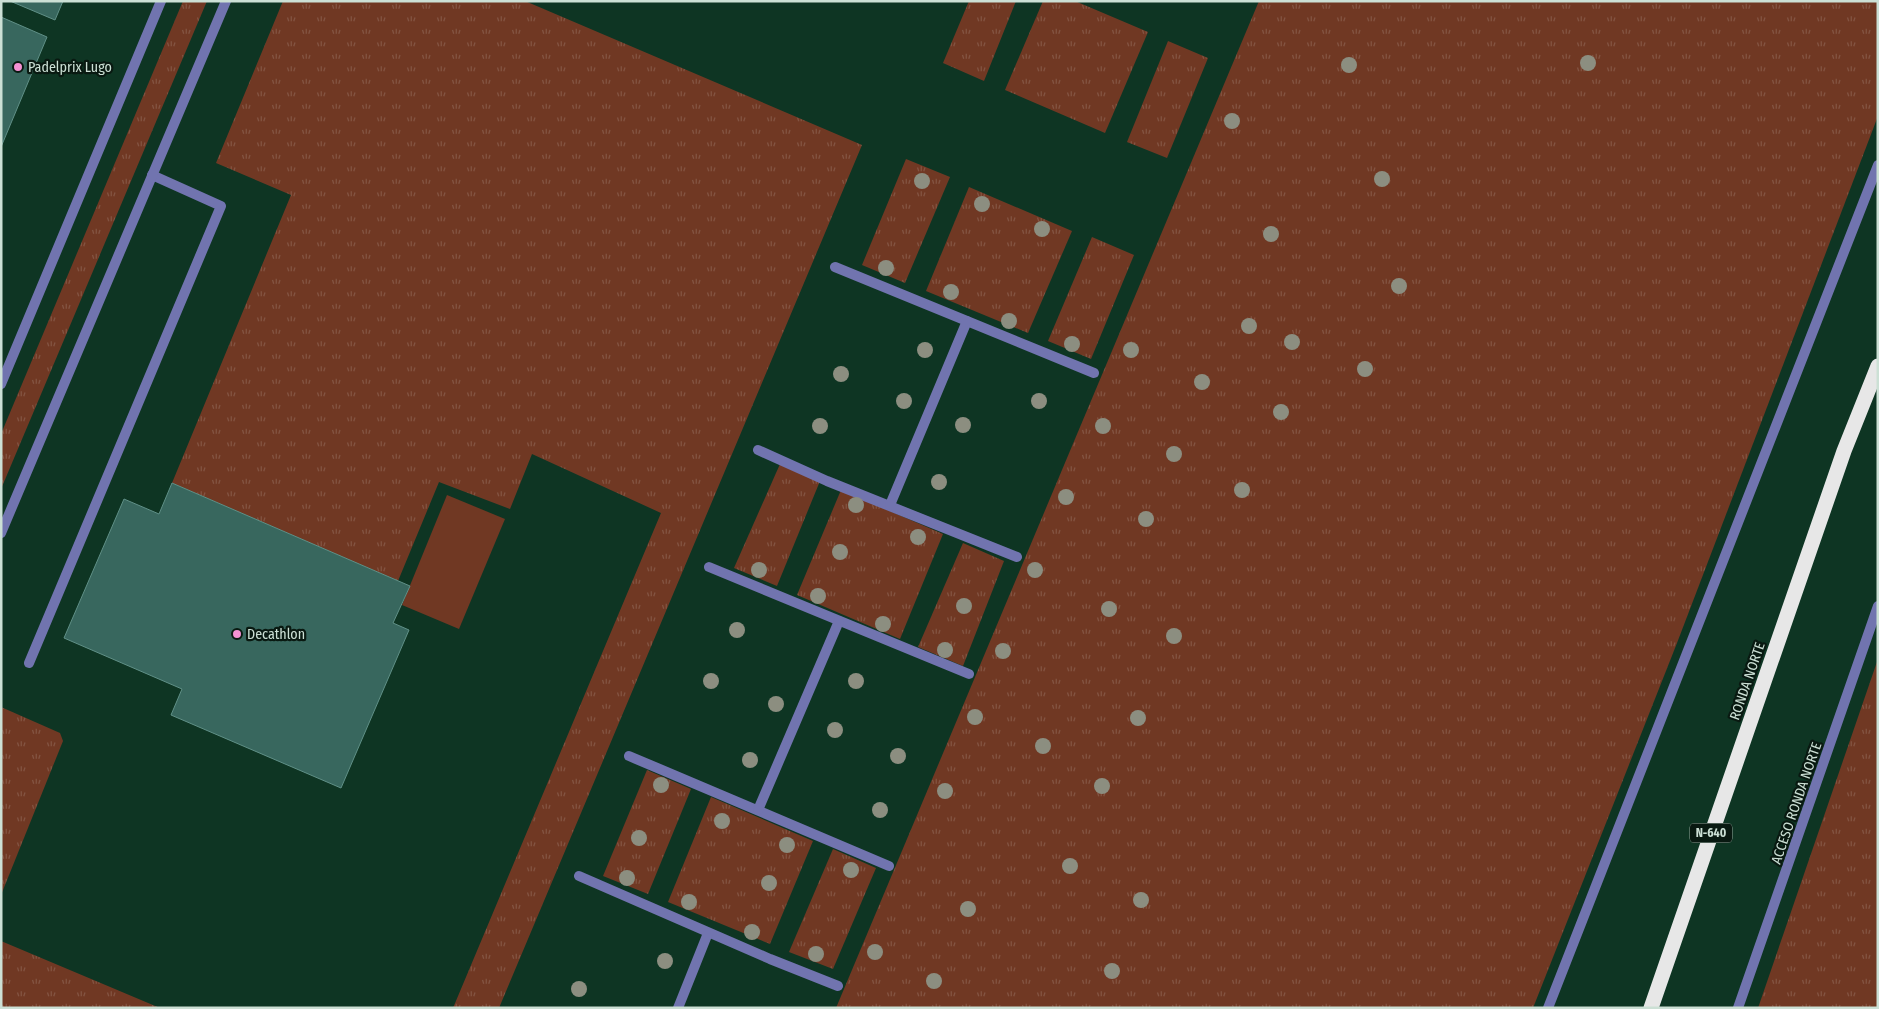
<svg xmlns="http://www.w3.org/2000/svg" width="1879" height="1009" font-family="'Fira Sans Condensed',sans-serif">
<defs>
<pattern id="grass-tufts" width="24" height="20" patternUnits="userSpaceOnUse" patternTransform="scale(1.25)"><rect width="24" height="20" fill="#703823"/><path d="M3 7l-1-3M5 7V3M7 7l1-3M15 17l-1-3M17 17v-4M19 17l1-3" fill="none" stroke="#835442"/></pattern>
</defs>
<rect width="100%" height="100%" fill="#0e3523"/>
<g fill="url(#grass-tufts)">
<polygon points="183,1 207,1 1,489 1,434"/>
<polygon points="283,1 525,1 862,145 499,1008 453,1008 661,513 532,454 510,509 439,482 398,581 172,483 291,195 216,163"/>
<polygon points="969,1 1016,1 984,81 943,63"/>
<polygon points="1043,1 1075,1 1148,32 1105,133 1005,90"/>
<polygon points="1259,1 1878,1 1878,116 1677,643 1533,1008 836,1008"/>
<polygon points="1168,41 1208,58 1167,158 1127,142"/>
<polygon points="906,159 950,177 905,283 862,265"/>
<polygon points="969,187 1072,231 1028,333 926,291"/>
<polygon points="1092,237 1134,255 1091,359 1048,341"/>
<polygon points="780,464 820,481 777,586 734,568"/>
<polygon points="841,490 943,534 900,639 797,595"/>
<polygon points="963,543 1004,561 963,666 918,647"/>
<polygon points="1878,659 1878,1008 1758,1008"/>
<polygon points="1,707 60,733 63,741 1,895"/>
<polygon points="647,770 691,789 648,894 603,876"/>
<polygon points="711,797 813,841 770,944 668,902"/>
<polygon points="833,849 876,868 833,969 789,952"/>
<polygon points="1,941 160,1008 1,1008"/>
</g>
<polygon fill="#703823" points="447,495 505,519 459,629 402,605"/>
<g fill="#38675e" stroke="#609087">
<polygon points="10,1 63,1 55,20"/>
<polygon points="1,17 47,37 1,147"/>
<polygon points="172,483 410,586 393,623 409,630 341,788 171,715 182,689 64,638 124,499 159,514"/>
</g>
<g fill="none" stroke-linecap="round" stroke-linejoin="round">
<g stroke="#7174af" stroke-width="10">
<polyline points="835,267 1094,373"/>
<polyline points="758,450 827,481 1017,557"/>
<polyline points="890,505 967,321"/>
<polyline points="709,567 969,674"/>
<polyline points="29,663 221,206 152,175"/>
<polyline points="629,756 889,866"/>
<polyline points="758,810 839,621"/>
<polyline points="579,876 770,959 838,986"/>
<polyline points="678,1008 708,933"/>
</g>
<g stroke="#7174af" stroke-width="10">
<polyline points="1,384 161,1"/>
<polyline points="1,533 226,1"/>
<polyline points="1548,1008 1878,165"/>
<polyline points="1738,1008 1878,606"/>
</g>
<polyline stroke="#e7e7e7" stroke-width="15" points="1651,1008 1844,451 1878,366"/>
</g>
<g fill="#8c8e80">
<circle cx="1588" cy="63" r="8"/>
<circle cx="1349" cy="65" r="8"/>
<circle cx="1232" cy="121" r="8"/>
<circle cx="1382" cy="179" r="8"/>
<circle cx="922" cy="181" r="8"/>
<circle cx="982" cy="204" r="8"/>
<circle cx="1042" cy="229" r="8"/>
<circle cx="1271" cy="234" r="8"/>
<circle cx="886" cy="268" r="8"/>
<circle cx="1399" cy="286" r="8"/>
<circle cx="951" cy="292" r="8"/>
<circle cx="1009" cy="321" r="8"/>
<circle cx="1249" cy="326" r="8"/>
<circle cx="1292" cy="342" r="8"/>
<circle cx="1072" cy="344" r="8"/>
<circle cx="925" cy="350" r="8"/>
<circle cx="1131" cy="350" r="8"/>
<circle cx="1365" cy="369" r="8"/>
<circle cx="841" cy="374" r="8"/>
<circle cx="1202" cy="382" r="8"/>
<circle cx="904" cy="401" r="8"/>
<circle cx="1039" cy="401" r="8"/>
<circle cx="1281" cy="412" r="8"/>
<circle cx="963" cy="425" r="8"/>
<circle cx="820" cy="426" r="8"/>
<circle cx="1103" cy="426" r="8"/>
<circle cx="1174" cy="454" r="8"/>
<circle cx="939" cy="482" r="8"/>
<circle cx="1242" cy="490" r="8"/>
<circle cx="1066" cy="497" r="8"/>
<circle cx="856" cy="505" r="8"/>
<circle cx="1146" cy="519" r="8"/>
<circle cx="918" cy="537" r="8"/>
<circle cx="840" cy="552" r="8"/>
<circle cx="759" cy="570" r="8"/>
<circle cx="1035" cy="570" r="8"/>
<circle cx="818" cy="596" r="8"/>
<circle cx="964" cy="606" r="8"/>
<circle cx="1109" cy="609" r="8"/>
<circle cx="883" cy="624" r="8"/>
<circle cx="737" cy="630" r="8"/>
<circle cx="1174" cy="636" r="8"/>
<circle cx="945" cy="650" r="8"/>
<circle cx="1003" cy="651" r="8"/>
<circle cx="711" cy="681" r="8"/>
<circle cx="856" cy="681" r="8"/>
<circle cx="776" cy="704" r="8"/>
<circle cx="975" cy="717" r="8"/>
<circle cx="1138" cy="718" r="8"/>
<circle cx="835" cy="730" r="8"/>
<circle cx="1043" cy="746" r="8"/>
<circle cx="898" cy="756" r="8"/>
<circle cx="750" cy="760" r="8"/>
<circle cx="661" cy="785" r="8"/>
<circle cx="1102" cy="786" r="8"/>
<circle cx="945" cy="791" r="8"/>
<circle cx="880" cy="810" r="8"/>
<circle cx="722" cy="821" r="8"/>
<circle cx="639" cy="838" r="8"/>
<circle cx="787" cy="845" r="8"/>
<circle cx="1070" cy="866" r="8"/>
<circle cx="851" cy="870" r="8"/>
<circle cx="627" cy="878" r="8"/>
<circle cx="769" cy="883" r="8"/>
<circle cx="1141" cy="900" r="8"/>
<circle cx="689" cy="902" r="8"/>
<circle cx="968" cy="909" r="8"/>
<circle cx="752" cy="932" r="8"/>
<circle cx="875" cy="952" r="8"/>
<circle cx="816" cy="954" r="8"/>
<circle cx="665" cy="961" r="8"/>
<circle cx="1112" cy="971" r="8"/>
<circle cx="934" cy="981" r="8"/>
<circle cx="579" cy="989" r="8"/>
</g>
<g fill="#f491d3" stroke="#091911" stroke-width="2">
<circle cx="18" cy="67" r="5"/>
<circle cx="237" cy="634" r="5"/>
</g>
<g text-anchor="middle" stroke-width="4.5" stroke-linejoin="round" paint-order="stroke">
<rect fill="#091911" stroke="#92a49a" stroke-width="1" x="1690" y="823.5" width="42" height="19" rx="4"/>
<g font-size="12" font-weight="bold" fill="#cce0d5">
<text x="1711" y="837">N-640</text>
</g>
<g font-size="14" fill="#cce0d5" stroke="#091911" text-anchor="start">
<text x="28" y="72">Padelprix Lugo</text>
<text x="247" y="639">Decathlon</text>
</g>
<g font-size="14" fill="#cce0d5" stroke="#091911">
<text transform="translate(1747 681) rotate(-71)" y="5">RONDA NORTE</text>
<text transform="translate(1796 803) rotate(-71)" y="5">ACCESO RONDA NORTE</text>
</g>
</g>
<rect width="1879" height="1009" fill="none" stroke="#cce0d5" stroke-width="5"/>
</svg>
